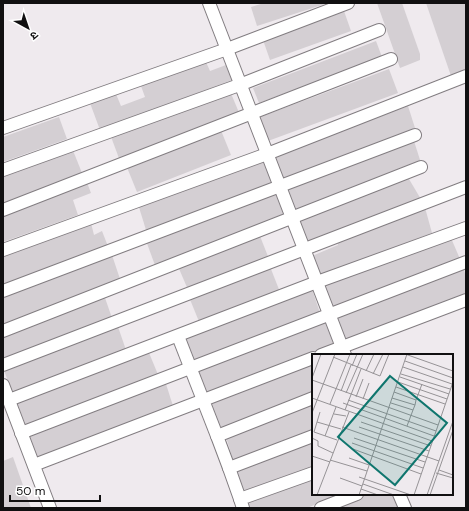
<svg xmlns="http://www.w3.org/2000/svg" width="469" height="511" font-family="'DM Sans','Noto Sans Devanagari',sans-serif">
<rect width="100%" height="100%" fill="#efeaee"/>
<g fill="#d4cfd3">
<polygon points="264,3 328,3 257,26 251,7"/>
<polygon points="377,3 402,3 420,54 420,60 400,68"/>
<polygon points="426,3 466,3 466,70 451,76"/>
<polygon points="344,11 351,31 270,60 263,40"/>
<polygon points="376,41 382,57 259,103 253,88"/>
<polygon points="206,62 210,71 226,65 232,80 100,130 90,103 116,94 121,106 145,97 141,86"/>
<polygon points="389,69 398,93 268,141 260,117"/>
<polygon points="230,91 240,115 120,161 110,134"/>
<polygon points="408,106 415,128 283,181 273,157"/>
<polygon points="59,117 67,139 3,162 3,137"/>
<polygon points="220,128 231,155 137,192 126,165"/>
<polygon points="413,138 421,163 294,214 284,187"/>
<polygon points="72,148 82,173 3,205 3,173"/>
<polygon points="262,158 273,186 146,230 138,204"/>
<polygon points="406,174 422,201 307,244 297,219"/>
<polygon points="86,180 91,193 73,200 78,215 3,242 3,212"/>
<polygon points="274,189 285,215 156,268 145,238"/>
<polygon points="424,204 432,233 321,275 312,256 338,245 336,238"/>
<polygon points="90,219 94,235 102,231 109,249 3,289 3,255"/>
<polygon points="258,231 269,259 189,292 177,264"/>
<polygon points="451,238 460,259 334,308 324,284"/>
<polygon points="111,252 121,282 3,324 3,294"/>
<polygon points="269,264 280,292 200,324 189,297"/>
<polygon points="463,266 466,277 466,294 344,343 337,315"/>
<polygon points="312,289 320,313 193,362 185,336"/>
<polygon points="104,295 112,318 3,359 3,334"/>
<polygon points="328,318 337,344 204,397 193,370"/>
<polygon points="116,321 126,350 13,394 3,368"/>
<polygon points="147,348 159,377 26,426 15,398"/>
<polygon points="313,361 313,396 225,430 215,422 208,402"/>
<polygon points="166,384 173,406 35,460 27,435"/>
<polygon points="313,401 313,434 234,463 225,434"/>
<polygon points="313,439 313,470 245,496 232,470"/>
<polygon points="13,457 31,508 3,508 3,461"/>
<polygon points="313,477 313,494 341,494 307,508 247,508 244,502"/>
<polygon points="364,494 395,494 401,508 328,508"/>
</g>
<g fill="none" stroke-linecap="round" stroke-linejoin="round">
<g stroke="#827d81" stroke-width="14">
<g id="street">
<polyline points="209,3 345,355"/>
<polyline points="3,128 227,49 348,3"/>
<polyline points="3,170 242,84 379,30"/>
<polyline points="3,210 391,59"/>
<polyline points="3,250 267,154 466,76"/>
<polyline points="3,291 415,135"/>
<polyline points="3,331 421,167"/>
<polyline points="178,336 217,436"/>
<polyline points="321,355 466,300"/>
<polyline points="3,365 466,187"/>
<polyline points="3,385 50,508"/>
<polyline points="9,400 317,282 466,228"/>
<polyline points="21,433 466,262"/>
<polyline points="34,465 313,358"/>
<polyline points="229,468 217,436 313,398"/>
<polyline points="399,494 405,508"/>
<polyline points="240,499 229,468 313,436"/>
<polyline points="243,508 240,499 313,473"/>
<polyline points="321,508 357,494"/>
</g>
</g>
<use href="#street" stroke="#fff" stroke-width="12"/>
</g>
<g transform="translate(312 354)">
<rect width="141" height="141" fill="#efeaee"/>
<path fill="none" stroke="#969396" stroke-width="1" d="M93,0L141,17M21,3L68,22L77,0M93,7L141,24M40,12L45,0M91,13L140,30M54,17L62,0M61,20L71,0M89,20L138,35M88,23L137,40M0,24L9,0M0,26L126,71M86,28L135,45M84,33L133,50M29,37L39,11M82,38L104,46L110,30M34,39L51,0M44,43L51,25M0,44L120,87M80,44L103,51L104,46M51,45L57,29M36,46L124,77M31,49L122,82M79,49L101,56L103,51M18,50L38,0M33,56L49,15M8,58L2,78L25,86M0,59L23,0M22,60L34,62M5,68L29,75M49,68L119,92M95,72L101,56M30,73L127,107M47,73L117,97M13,82L24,53M0,84L6,87V92L21,99M42,84L113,108M40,89L111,114M41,95L109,120M0,102L18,108M37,104L57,111M18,106L55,117M127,116L141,121M124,119L141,124M47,123L99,141M28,124L50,132M51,130L82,141M49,135L66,141M5,141L37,58M47,141L95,0M102,141L141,28M115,141L141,67M118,141L141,76"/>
<path fill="#0f766e" fill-opacity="0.15" stroke="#0f766e" stroke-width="2" d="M78,22L135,69L83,131L26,83Z"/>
<rect width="141" height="141" fill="none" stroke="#111011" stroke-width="2"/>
</g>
<rect width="469" height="511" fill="none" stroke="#111011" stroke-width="8"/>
<g transform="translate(28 28) rotate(140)" stroke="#ffffff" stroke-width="3" paint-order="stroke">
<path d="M0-3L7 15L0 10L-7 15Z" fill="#111011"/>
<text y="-6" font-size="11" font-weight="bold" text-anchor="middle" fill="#111011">उ</text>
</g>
<path d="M10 495v6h90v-6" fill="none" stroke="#111011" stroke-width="2"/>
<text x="16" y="495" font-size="12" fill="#111011" stroke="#ffffff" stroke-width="3" paint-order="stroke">50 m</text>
</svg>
